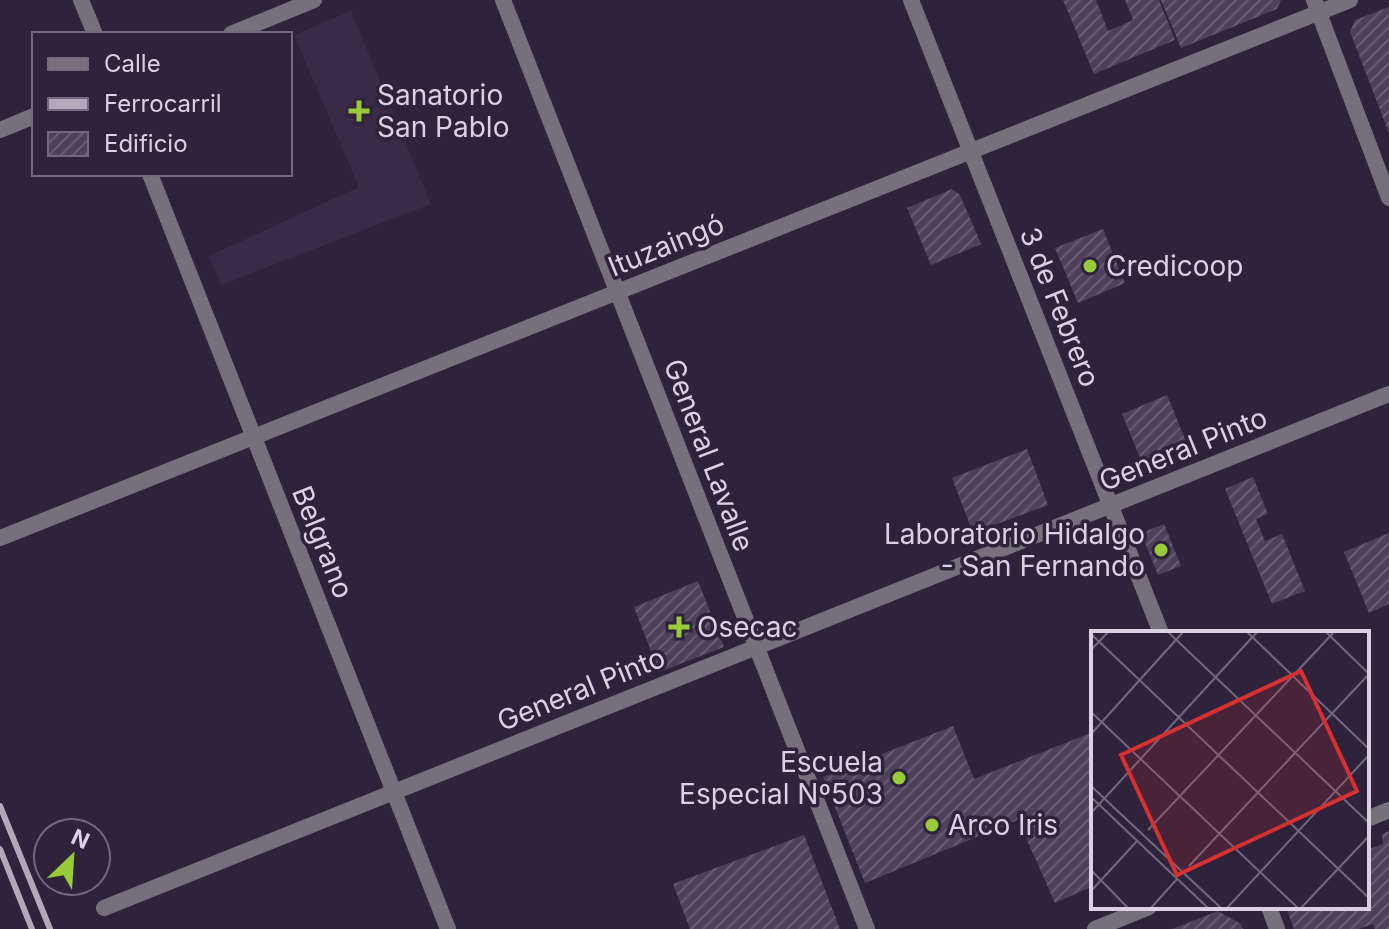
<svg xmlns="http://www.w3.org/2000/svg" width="1389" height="929" font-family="Inter,sans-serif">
<defs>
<pattern id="building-hatch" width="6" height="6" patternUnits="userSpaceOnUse" patternTransform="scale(2)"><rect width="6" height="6" fill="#4e405b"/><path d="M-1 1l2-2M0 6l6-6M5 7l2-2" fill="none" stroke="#675b72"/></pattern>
</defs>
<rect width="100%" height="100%" fill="#2f223b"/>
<polygon fill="#3a2a48" points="351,11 431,204 221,285 209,256 359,187 294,35"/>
<g fill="url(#building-hatch)">
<polygon points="1063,0 1096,0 1108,31 1133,20 1125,0 1159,0 1175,40 1094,74"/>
<polygon points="1161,0 1281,0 1277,9 1181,48"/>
<polygon points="1389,7 1389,133 1350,32 1355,20"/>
<polygon points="952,189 960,195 981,244 931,265 907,208"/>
<polygon points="1103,229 1125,283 1078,303 1055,248"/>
<polygon points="1167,395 1188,446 1143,465 1122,414"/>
<polygon points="1027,449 1048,505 973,533 952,478"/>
<polygon points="1253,477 1268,514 1256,519 1265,541 1282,534 1305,591 1272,604 1225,489"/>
<polygon points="1164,524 1181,566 1158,575 1141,533"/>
<polygon points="1389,533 1389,604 1369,613 1344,552"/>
<polygon points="698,581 724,647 659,672 634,607"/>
<polygon points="953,726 974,779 1093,732 1093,886 1055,903 1018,820 865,883 823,777"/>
<polygon points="1389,831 1389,929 1375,929 1373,924 1359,929 1294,929 1286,907 1367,907 1367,850 1383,844 1382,834"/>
<polygon points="804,835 840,929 690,929 673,884"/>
<polygon points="1218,911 1241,924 1243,929 1172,929"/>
</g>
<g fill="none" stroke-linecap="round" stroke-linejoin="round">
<g stroke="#76707d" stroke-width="16">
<polyline points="81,0 95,34"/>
<polyline points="503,0 867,929"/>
<polyline points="1314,0 1389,198"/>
<polyline points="231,34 314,0"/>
<polyline points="0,130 34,116"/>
<polyline points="150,174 448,929"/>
<polyline points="0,538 1350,0"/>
<polyline points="1269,907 1277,929"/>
<polyline points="104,908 1389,394"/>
</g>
<g stroke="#76707d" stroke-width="16">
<polyline points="911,0 1161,633"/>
<polyline points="1367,819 1389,810"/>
<polyline points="1095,929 1149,907"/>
</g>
<g stroke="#b1a8ba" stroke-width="6">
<polyline points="0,806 50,929"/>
<polyline points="0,849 32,929"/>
</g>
</g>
<g fill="#97cc38" stroke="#2f223b" stroke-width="3">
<path d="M355 99h8v8h8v8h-8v8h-8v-8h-8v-8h8z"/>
<circle cx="1090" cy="266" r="8"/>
<circle cx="1161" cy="550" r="8"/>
<path d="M675 615h8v8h8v8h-8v8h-8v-8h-8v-8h8z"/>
<circle cx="899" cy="778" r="8"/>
<circle cx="932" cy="825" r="8"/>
</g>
<g text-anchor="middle" stroke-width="7" stroke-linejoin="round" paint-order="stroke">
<g font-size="28" fill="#d9d2e2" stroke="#2f223b" text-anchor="start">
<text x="377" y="105">Sanatorio<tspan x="377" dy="32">San Pablo</tspan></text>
<text x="1106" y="276">Credicoop</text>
<text x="1145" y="544" text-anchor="end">Laboratorio Hidalgo<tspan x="1145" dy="32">- San Fernando</tspan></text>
<text x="697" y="637">Osecac</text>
<text x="883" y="772" text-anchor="end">Escuela<tspan x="883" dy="32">Especial Nº503</tspan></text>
<text x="948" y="835">Arco Iris</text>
</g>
<g font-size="28" fill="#d9d2e2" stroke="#2f223b">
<text transform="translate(666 245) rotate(-22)" y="10">Ituzaingó</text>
<text transform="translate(1060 307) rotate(68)" y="10">3 de Febrero</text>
<text transform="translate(1183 449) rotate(-22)" y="10">General Pinto</text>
<text transform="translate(709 455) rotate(69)" y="10">General Lavalle</text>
<text transform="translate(323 542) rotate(68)" y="10">Belgrano</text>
<text transform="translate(581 689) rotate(-22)" y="10">General Pinto</text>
</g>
</g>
<g transform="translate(1091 631)">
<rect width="278" height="278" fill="#2f223b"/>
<path fill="none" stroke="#73687e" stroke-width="2" d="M76,0L278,192M155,0L278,118M234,0L278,43M0,3L278,267M0,19L18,0M0,81L208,278M0,103L93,0M0,155L131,278M0,166L118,278M0,182L167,0M57,199L244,0M98,235L278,43M0,239L38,278M0,260L47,209M59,278L86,248M135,278L278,124M209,278L278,205"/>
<path fill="#d63031" fill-opacity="0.15" stroke="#d63031" stroke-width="4" d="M210,40L266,160L86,244L30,124Z"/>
<rect width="278" height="278" fill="none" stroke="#d9d2e2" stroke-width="4"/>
</g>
<rect x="32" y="32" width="260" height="144" fill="#2f223b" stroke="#73687e" stroke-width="2"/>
<rect x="48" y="58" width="40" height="12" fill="#76707d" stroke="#73687e" stroke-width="2"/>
<text x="104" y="72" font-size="24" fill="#d9d2e2">Calle</text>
<rect x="48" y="98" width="40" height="12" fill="#b1a8ba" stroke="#73687e" stroke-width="2"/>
<text x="104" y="112" font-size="24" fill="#d9d2e2">Ferrocarril</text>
<rect x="48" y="132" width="40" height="24" fill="url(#building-hatch)" stroke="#73687e" stroke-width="2"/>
<text x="104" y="152" font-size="24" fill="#d9d2e2">Edificio</text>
<g transform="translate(72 857) rotate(25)"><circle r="38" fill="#2f223b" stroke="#73687e" stroke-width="2"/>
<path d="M0-6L14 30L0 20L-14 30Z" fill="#97cc38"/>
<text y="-12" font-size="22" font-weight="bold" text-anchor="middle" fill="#d9d2e2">N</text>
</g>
</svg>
